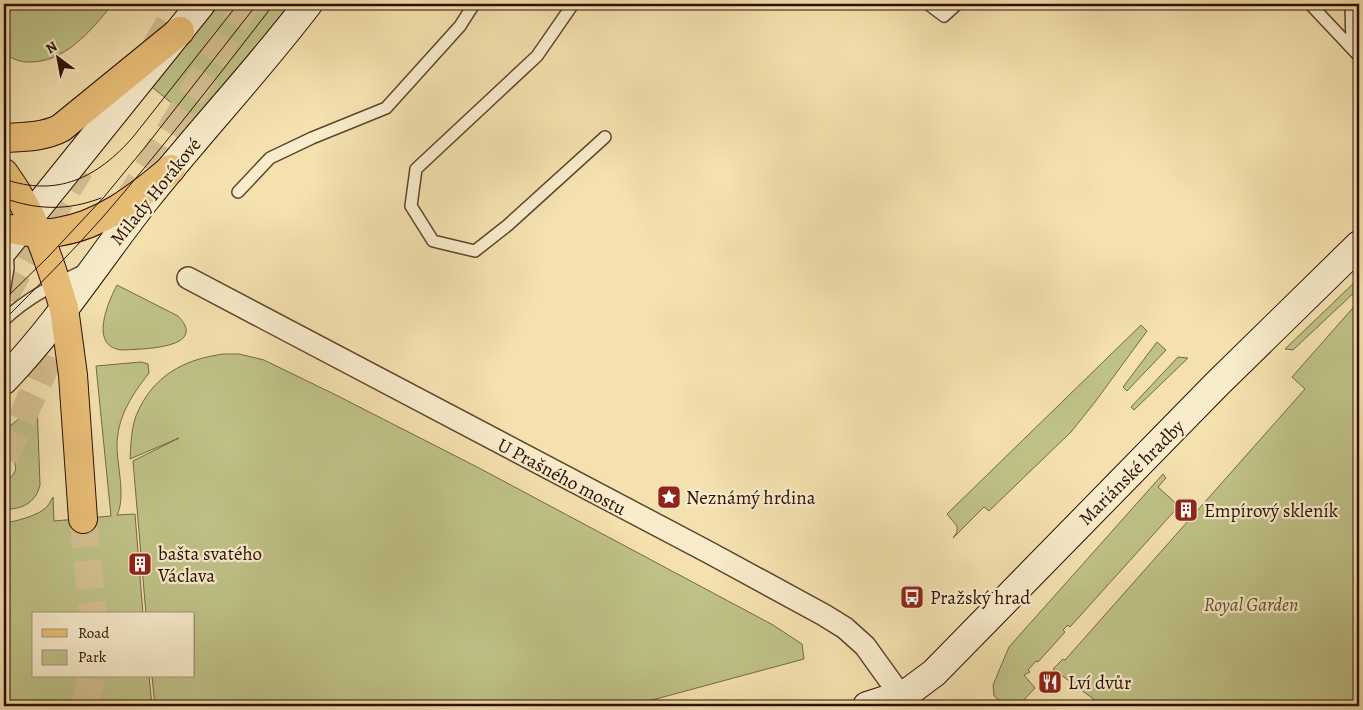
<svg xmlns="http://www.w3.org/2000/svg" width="1363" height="710" font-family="Alegreya,serif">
<rect width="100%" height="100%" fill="#f4e1af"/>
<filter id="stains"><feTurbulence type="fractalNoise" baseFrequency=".004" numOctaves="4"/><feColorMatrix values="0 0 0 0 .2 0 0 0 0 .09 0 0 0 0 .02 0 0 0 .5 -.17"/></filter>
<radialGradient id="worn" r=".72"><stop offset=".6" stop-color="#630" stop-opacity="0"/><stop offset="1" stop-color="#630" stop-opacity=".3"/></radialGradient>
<g fill="#bfc288" stroke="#766844">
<path d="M4,4H113C90,31 65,64 26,62C19,62 10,57 4,54Z"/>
<polygon points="219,4 290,4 195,122 152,87"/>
<polygon points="1359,278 1359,288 1293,350 1285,349"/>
<path d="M117,285L178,316C210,349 140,349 123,350C88,348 108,302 117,285Z"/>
<polygon points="1359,301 1359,706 1103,706 1053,669 1063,659 1065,660 1305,389 1292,377"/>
<polygon points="1141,325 1147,331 1095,402 1071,432 989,511 984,507 953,538 957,532 957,526 947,514"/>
<polygon points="1157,342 1166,350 1127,391 1123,387"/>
<path d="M224,354H239L264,360L336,395L479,468L773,625L802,644L804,659L630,706H155L152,676H194V614H146L133,461L179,438L130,459C131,445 131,430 136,416C152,376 184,359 224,354Z"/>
<polygon points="1178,357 1188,358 1134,410 1131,407"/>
<path d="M141,362L148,364L149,373C132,395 117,417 117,446C117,465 126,498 117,515L135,514L143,614H34V676H149L152,706H4V523C14,522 35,516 43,510C48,507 50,502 53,497L54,521L111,516L96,366Z"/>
<path d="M37,404L40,485C36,503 21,510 4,509V483C24,469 14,462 5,447C3,443 4,436 4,431Z"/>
<polygon points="1163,474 1166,478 1158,487 1179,506 1070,627 1068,625 1063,630 1065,632 1038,662 1036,661 1028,670 1030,672 1024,675 1035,688 1018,706 998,706 1001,702 994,696 993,685 1009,647"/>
</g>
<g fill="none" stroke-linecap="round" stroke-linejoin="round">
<g stroke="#d6c295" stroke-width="28" stroke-dasharray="28 14" stroke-linecap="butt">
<polyline points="155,48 181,4"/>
<polyline points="126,205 246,4"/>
<polyline points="4,297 30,250 80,169"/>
<polyline points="4,458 71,309"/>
<polyline points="83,519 93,614"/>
<polyline points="84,706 89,692 91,676"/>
</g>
<g stroke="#5f442c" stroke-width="14">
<g id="lane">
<polyline points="573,4 537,56 416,169 411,206 433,241 475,251 508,225 605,137"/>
<polyline points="928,4 944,16 957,4"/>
<polyline points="1310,4 1359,56"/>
<polyline points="1351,4 1352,47"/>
<polyline points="238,192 270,158 312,138 386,108 460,26 474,4"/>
<polyline points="4,292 8,268 7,247"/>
<path d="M4,320C28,297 55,284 85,270"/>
</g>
</g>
<g stroke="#5f442c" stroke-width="24">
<polyline id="street" points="188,278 710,553 824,615 845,628 865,646 901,696"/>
</g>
<g stroke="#2d0f00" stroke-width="30">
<g id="secondary">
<polyline points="4,249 201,4"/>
<path d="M4,380C57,325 99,259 146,199C199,132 257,71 308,4"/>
<polyline points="867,706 907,693 934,673 1217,384 1359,245"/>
</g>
</g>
<g stroke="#2d0f00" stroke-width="30">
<g id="primary">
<path d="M4,138C23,137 44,137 61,128L180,31"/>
<path d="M4,173C35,216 49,258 64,308"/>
<path d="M4,228C21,231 40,235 58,232C102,225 138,197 171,169"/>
</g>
</g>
<g stroke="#2d0f00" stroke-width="30">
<polyline id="highway" points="64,308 73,375 83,519"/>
</g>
<use href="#lane" stroke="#f8eccb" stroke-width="11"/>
<use href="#street" stroke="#f8eccb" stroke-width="21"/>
<use href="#secondary" stroke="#f8eccb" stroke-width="28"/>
<use href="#primary" stroke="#eac078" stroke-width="28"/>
<use href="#highway" stroke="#eac078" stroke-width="28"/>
<g stroke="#2d0f00" stroke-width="1">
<path d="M4,179C58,198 98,177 133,137L238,4"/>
<path d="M4,198C36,210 68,211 101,198"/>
<polyline points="4,300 48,257 104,197 146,146 257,4"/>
<path d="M4,320C37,287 71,253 102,218C162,149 218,76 274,4"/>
</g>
</g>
<defs>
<g id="sight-square" transform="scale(1.25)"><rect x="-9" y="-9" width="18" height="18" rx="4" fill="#8f2418" stroke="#f8eccb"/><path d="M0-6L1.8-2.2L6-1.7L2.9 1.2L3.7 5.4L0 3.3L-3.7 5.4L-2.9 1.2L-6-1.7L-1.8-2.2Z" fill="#fff"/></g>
<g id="building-square" transform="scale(1.25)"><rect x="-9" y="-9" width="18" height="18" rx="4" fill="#8f2418" stroke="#f8eccb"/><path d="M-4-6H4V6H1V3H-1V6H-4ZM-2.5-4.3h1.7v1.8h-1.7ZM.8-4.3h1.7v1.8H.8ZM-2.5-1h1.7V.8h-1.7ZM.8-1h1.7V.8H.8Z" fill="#fff"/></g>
<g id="bus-square" transform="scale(1.25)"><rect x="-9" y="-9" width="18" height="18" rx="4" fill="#8f2418" stroke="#f8eccb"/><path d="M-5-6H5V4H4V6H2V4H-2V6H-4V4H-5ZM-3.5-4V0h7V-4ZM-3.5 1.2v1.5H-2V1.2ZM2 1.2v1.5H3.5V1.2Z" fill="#fff"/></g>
<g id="restaurant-square" transform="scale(1.25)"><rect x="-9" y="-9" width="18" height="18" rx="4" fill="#8f2418" stroke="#f8eccb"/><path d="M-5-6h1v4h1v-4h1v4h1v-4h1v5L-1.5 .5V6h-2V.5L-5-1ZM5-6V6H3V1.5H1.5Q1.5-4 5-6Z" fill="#fff"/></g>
</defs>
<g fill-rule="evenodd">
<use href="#sight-square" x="669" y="497"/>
<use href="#building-square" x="1186" y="510"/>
<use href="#building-square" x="140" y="564"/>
<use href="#bus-square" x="912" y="597"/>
<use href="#restaurant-square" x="1050" y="682"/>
</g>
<g text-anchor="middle" stroke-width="4.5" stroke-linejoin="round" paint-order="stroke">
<g font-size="19" fill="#2d0f00" stroke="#f8eccb">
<text transform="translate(155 191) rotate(-51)" y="7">Milady Horákové</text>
<text transform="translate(1131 472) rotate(-45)" y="7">Mariánské hradby</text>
<text transform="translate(562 476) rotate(28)" y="7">U Prašného mostu</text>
</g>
<g font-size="19" fill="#2d0f00" stroke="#f8eccb" text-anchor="start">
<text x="686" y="504">Neznámý hrdina</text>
<text x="1204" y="517">Empírový skleník</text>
<text x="158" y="560">bašta svatého<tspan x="158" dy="22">Václava</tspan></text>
<text x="930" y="604">Pražský hrad</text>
<text x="1068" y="689">Lví dvůr</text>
</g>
<g font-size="19" font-style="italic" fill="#604e30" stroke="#f8eccb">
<text x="1251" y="611">Royal Garden</text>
</g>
</g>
<rect width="1363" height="710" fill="none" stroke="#f4e1af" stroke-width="20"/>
<rect x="5" y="5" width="1353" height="700" fill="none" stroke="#2d0f00" stroke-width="2.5"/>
<rect x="10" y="10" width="1343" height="690" fill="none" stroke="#2d0f00"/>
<rect x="32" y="612" width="162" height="65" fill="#f8eccb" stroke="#a7947a"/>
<rect x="42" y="629" width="25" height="8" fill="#eac078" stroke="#a7947a"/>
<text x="78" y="638" font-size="15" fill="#2d0f00">Road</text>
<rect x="42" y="650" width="25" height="15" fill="#bfc288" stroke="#a7947a"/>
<text x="78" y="662" font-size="15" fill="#2d0f00">Park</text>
<g transform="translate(58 58) rotate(328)" stroke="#f8eccb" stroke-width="4" paint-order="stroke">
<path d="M0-4L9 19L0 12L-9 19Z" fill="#2d0f00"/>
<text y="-8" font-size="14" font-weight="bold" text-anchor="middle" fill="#2d0f00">N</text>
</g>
<rect width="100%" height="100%" filter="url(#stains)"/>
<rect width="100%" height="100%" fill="url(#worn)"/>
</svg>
